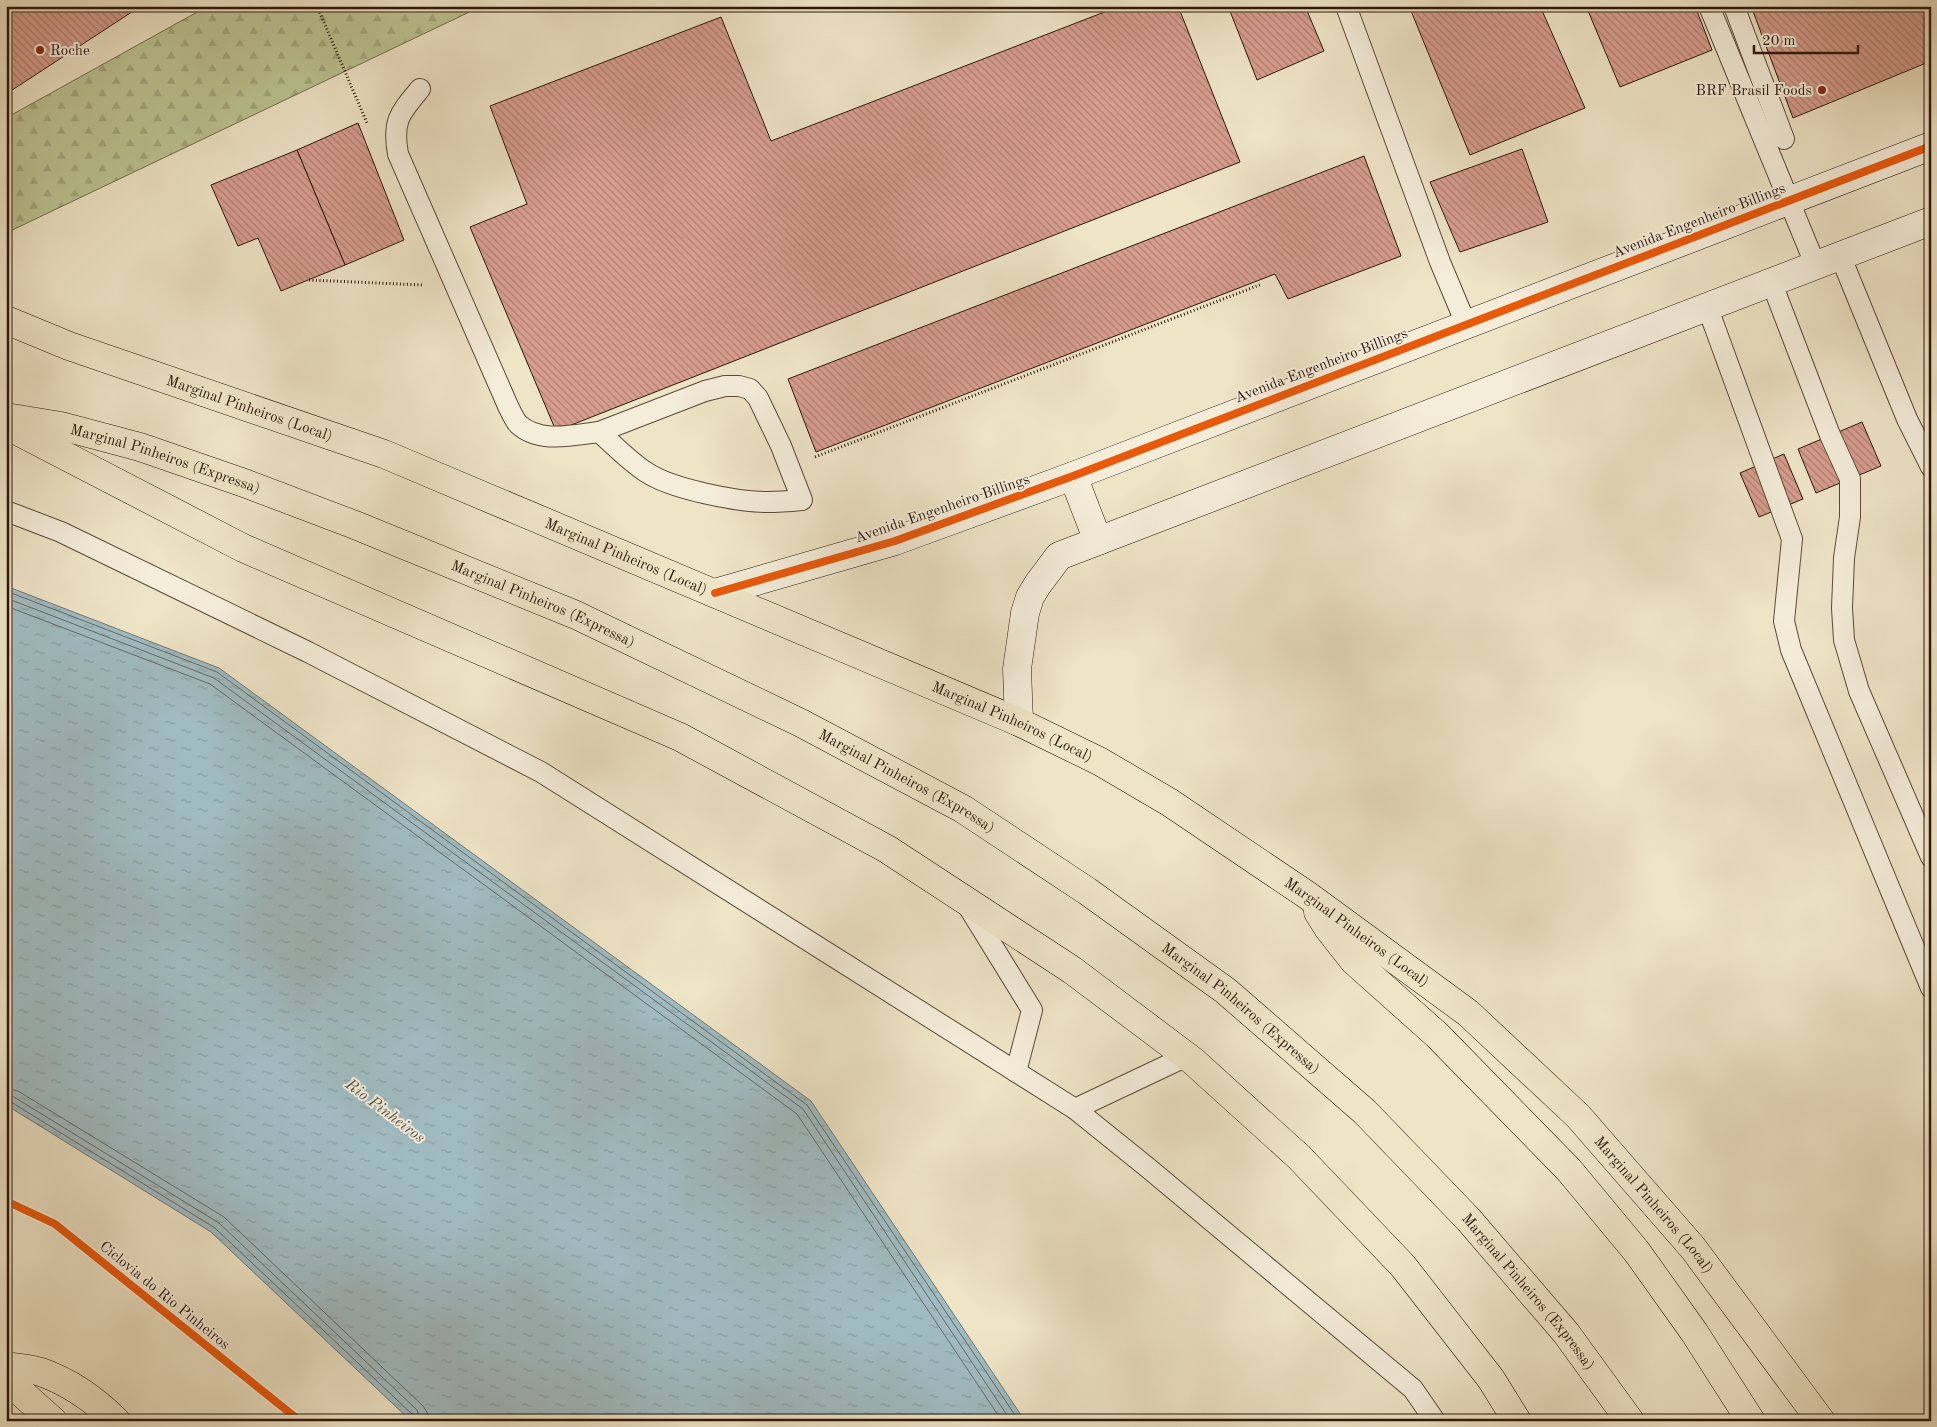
<svg xmlns="http://www.w3.org/2000/svg" width="1937" height="1427" font-family="'Old Standard TT',serif">
<defs>
<pattern id="forest-firs" width="22" height="20" patternUnits="userSpaceOnUse" patternTransform="scale(1.25)"><rect width="22" height="20" fill="#bcc393"/><path d="M5 1l3.5 6h-7zM16 11l3.5 6h-7z" fill="#a2a77d"/></pattern>
<pattern id="water-ripples" width="26" height="14" patternUnits="userSpaceOnUse" patternTransform="scale(1.25)"><rect width="26" height="14" fill="#a0bbc1"/><path d="M2 4q2-2 4 0t4 0M15 11q2-2 4 0t4 0" fill="none" stroke="#8aa0a4"/></pattern>
<pattern id="building-back-hatch" width="6" height="6" patternUnits="userSpaceOnUse" patternTransform="scale(1.25)"><rect width="6" height="6" fill="#d79d8e"/><path d="M-1 5l2 2M0 0l6 6M5-1l2 2" fill="none" stroke="#af7f72"/></pattern>
</defs>
<rect width="100%" height="100%" fill="#eee4c6"/>
<filter id="stains"><feTurbulence type="fractalNoise" baseFrequency=".004" numOctaves="4"/><feColorMatrix values="0 0 0 0 .2 0 0 0 0 .09 0 0 0 0 .02 0 0 0 .5 -.17"/></filter>
<radialGradient id="worn" r=".72"><stop offset=".6" stop-color="#630" stop-opacity="0"/><stop offset="1" stop-color="#630" stop-opacity=".3"/></radialGradient>
<polygon fill="url(#forest-firs)" stroke="#746d4f" points="208,6 482,6 6,233 6,118"/>
<polygon fill="url(#water-ripples)" stroke="#727978" points="6,586 219,668 811,1101 1025,1421 411,1421 211,1232 6,1105"/>
<g fill="none" stroke-linecap="round" stroke-linejoin="round">
<g stroke="#666966" stroke-width="1">
<polyline points="6,591 217,672 807,1105 1019,1421"/>
<polyline points="6,598 214,678 803,1109 1011,1421"/>
<polyline points="6,606 210,684 797,1114 1002,1421"/>
<polyline points="6,1088 18,1091 224,1217 423,1406 427,1412 428,1421"/>
<polyline points="6,1095 14,1097 219,1223 417,1410 421,1421"/>
<polyline points="6,1102 11,1102 215,1228 413,1415 414,1421"/>
</g>
</g>
<g fill="url(#building-back-hatch)" stroke="#2d170b">
<polygon points="6,6 141,6 6,94"/>
<polygon points="1120,6 1178,6 1240,162 556,431 470,227 527,204 490,106 721,17 771,141"/>
<polygon points="1228,6 1305,6 1324,51 1257,80"/>
<polygon points="1409,6 1540,6 1585,108 1470,155"/>
<polygon points="1586,6 1695,6 1712,50 1620,87"/>
<polygon points="1751,6 1931,6 1931,61 1793,118"/>
<polygon points="358,123 404,240 345,265 297,150"/>
<polygon points="1522,149 1548,222 1460,252 1430,182"/>
<polygon points="297,150 345,265 281,291 258,238 238,246 211,185"/>
<polygon points="1364,156 1401,256 1288,299 1275,274 816,452 788,379"/>
<polygon points="1862,422 1881,466 1816,493 1798,449"/>
<polygon points="1784,454 1803,499 1759,517 1740,473"/>
</g>
<g fill="none" stroke-linecap="round" stroke-linejoin="round">
<g stroke="#5d4a3a" stroke-width="22">
<g id="lane">
<polyline points="1346,6 1440,262 1466,324"/>
<polyline points="1709,6 1815,264"/>
<polyline points="1734,6 1784,139"/>
<path d="M420,89C400,113 392,121 398,154L508,406C511,412 514,419 518,424C540,444 573,435 599,432"/>
<polyline points="1840,255 1907,419 1931,467"/>
<polyline points="1771,281 1830,435 1850,479 1850,517 1844,558 1842,608 1844,640 1859,691 1931,857"/>
<polyline points="1707,306 1792,539 1784,621 1791,650 1931,988"/>
<path d="M725,386H739L750,389L758,398L781,446L802,500C791,501 779,502 768,502C737,502 671,489 646,472C629,461 614,445 599,432L705,391Z"/>
<polyline points="6,511 61,532 308,652 541,772 1075,1109 1147,1167 1413,1389 1435,1421"/>
<polyline points="966,903 1032,1010 1016,1072"/>
<polyline points="1075,1109 1187,1056"/>
</g>
</g>
<g stroke="#2d170b" stroke-width="29">
<g id="secondary">
<polyline points="1073,476 1098,541"/>
<polyline points="715,593 895,541 1073,476 1931,146"/>
<polyline points="1019,722 1017,669 1025,613 1030,597 1038,584 1059,556 1931,221"/>
</g>
</g>
<g stroke="#2d170b" stroke-width="29">
<g id="highway">
<path id="s1" d="M6,320L69,346L384,454L1019,722L1099,761L1169,802L1307,895L1468,1013L1578,1116L1693,1248L1821,1421"/>
<path id="s2" d="M6,417L61,426L140,447L247,484L355,525L576,615L801,723L963,809L1087,891L1226,991L1365,1112L1469,1220L1566,1333L1630,1421"/>
<polyline points="6,425 243,548 680,737 887,849 1072,970 1193,1061 1299,1157 1403,1266 1491,1379 1517,1421"/>
<polyline points="1318,912 1328,928 1354,961 1437,1035 1569,1170 1637,1252 1694,1332 1751,1421"/>
<path d="M6,1366C17,1368 30,1368 41,1372C69,1382 95,1400 116,1421"/>
<polyline points="6,1379 53,1421"/>
</g>
</g>
<g stroke="#2d170b" stroke-width="3" stroke-dasharray="1 2.5" stroke-linecap="butt">
<polyline points="317,6 367,123"/>
<polyline points="309,280 423,285"/>
<polyline points="815,457 1262,284"/>
</g>
<use href="#lane" stroke="#f4edda" stroke-width="20"/>
<use href="#secondary" stroke="#f4edda" stroke-width="28"/>
<use href="#highway" stroke="#eee4c6" stroke-width="28"/>
<g stroke="#f4edda" stroke-width="11">
<g id="cycleway">
<polyline points="715,593 895,541 1073,476 1931,146"/>
<polyline points="6,1201 55,1224 300,1421"/>
</g>
</g>
<use href="#cycleway" stroke="#e8590c" stroke-width="8"/>
</g>
<g fill="#8f2418" stroke="#f4edda" stroke-width="2">
<circle cx="40" cy="50" r="5"/>
<circle cx="1822" cy="90" r="5"/>
</g>
<g text-anchor="middle" stroke-width="4" stroke-linejoin="round" paint-order="stroke">
<g font-size="15" fill="#2d170b" stroke="#f4edda" text-anchor="start">
<text x="50" y="55">Roche</text>
<text x="1812" y="95" text-anchor="end">BRF Brasil Foods</text>
</g>
<g font-size="15" fill="#2d170b" stroke="#f4edda">
<text transform="translate(1699 220) rotate(-21)" y="5">Avenida Engenheiro Billings</text>
<text transform="translate(1321 365) rotate(-21)" y="5">Avenida Engenheiro Billings</text>
<text dy="5" stroke="none"><textPath href="#s1" startOffset="259">Marginal Pinheiros (Local)</textPath></text>
<text dy="5" stroke="none"><textPath href="#s2" startOffset="165">Marginal Pinheiros (Expressa)</textPath></text>
<text transform="translate(942 508) rotate(-19)" y="5">Avenida Engenheiro Billings</text>
<text dy="5" stroke="none"><textPath href="#s1" startOffset="664">Marginal Pinheiros (Local)</textPath></text>
<text dy="5" stroke="none"><textPath href="#s2" startOffset="570">Marginal Pinheiros (Expressa)</textPath></text>
<text dy="5" stroke="none"><textPath href="#s1" startOffset="1084">Marginal Pinheiros (Local)</textPath></text>
<text dy="5" stroke="none"><textPath href="#s2" startOffset="975">Marginal Pinheiros (Expressa)</textPath></text>
<text dy="5" stroke="none"><textPath href="#s1" startOffset="1489">Marginal Pinheiros (Local)</textPath></text>
<text dy="5" stroke="none"><textPath href="#s2" startOffset="1380">Marginal Pinheiros (Expressa)</textPath></text>
<text dy="5" stroke="none"><textPath href="#s1" startOffset="1894">Marginal Pinheiros (Local)</textPath></text>
<text dy="5" stroke="none"><textPath href="#s2" startOffset="1785">Marginal Pinheiros (Expressa)</textPath></text>
<text transform="translate(165 1295) rotate(39)" y="5">Ciclovia do Rio Pinheiros</text>
</g>
<g font-size="16" font-style="italic" fill="#55504b" stroke="#f4edda">
<text transform="translate(386 1110) rotate(37)" y="6">Rio Pinheiros</text>
</g>
</g>
<rect width="1937" height="1427" fill="none" stroke="#eee4c6" stroke-width="25"/>
<rect x="8" y="8" width="1922" height="1412" fill="none" stroke="#2d170b" stroke-width="2.5"/>
<rect x="12" y="12" width="1912" height="1402" fill="none" stroke="#2d170b"/>
<path d="M1754 45v8h104v-8" fill="none" stroke="#2d170b" stroke-width="2.5"/>
<text x="1762" y="45" font-size="15" fill="#2d170b" stroke="#f4edda" stroke-width="4" paint-order="stroke">20 m</text>
<rect width="100%" height="100%" filter="url(#stains)"/>
<rect width="100%" height="100%" fill="url(#worn)"/>
</svg>
